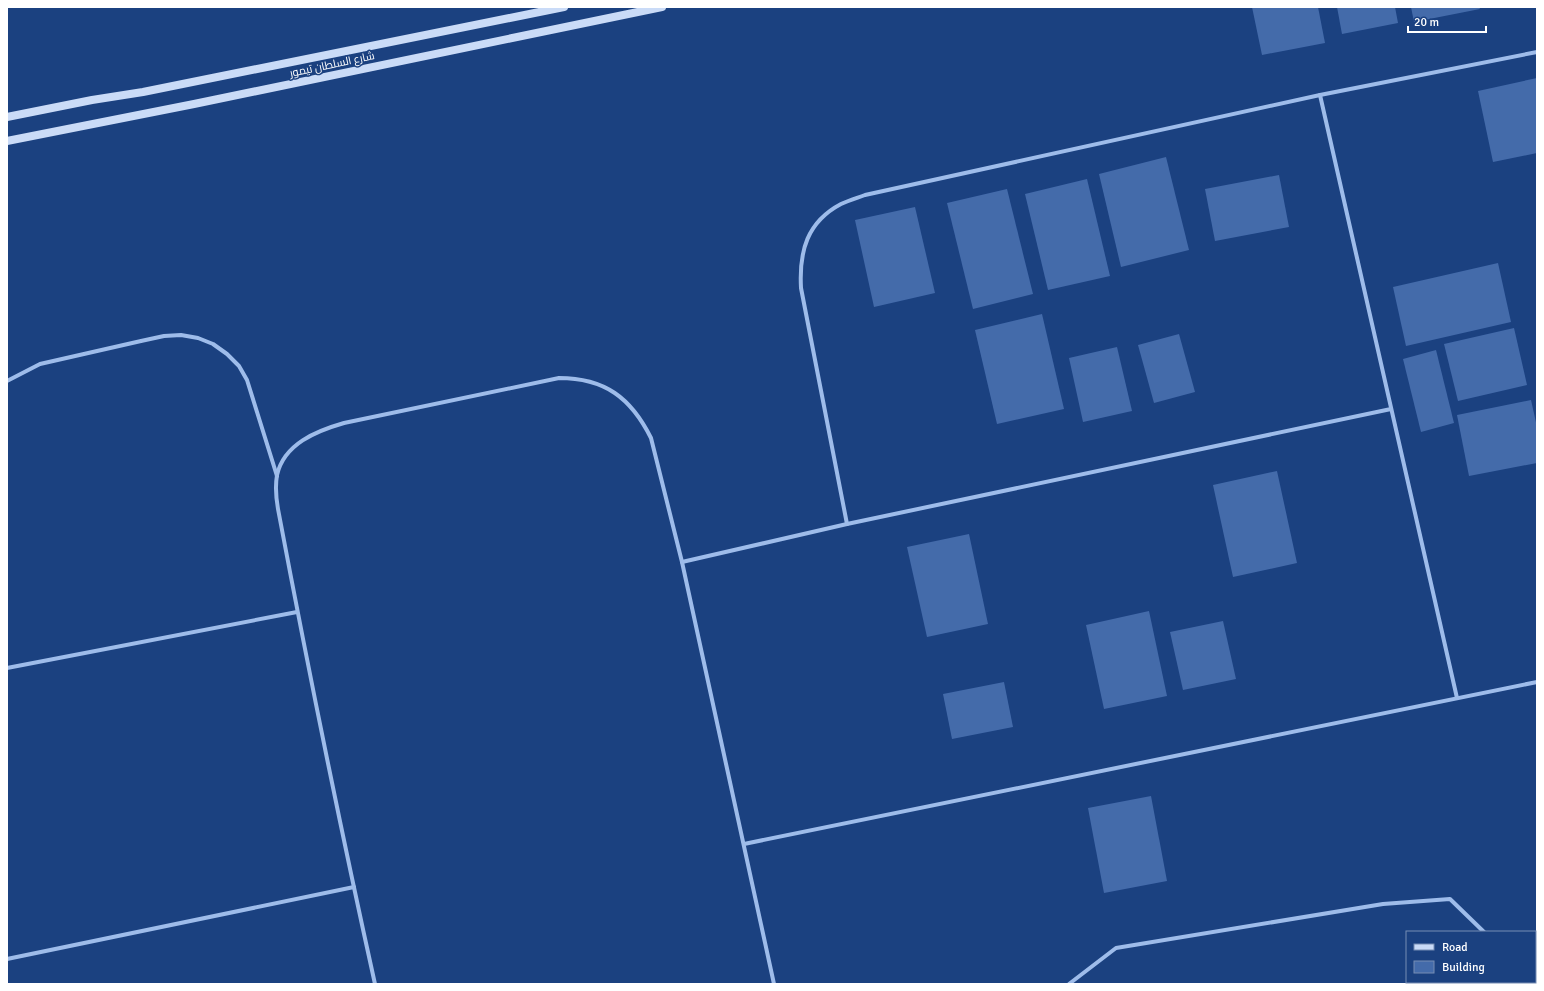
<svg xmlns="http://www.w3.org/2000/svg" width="1544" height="991" font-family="Signika,Cairo,sans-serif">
<rect width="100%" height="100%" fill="#1b4180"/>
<g fill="#446baa">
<polygon points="1252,7 1318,7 1325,43 1262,55"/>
<polygon points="1337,7 1395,7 1398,23 1342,34"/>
<polygon points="1411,7 1479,7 1480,9 1414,22"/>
<polygon points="1537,78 1537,153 1493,162 1478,91"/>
<polygon points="1166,157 1189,250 1121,267 1099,174"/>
<polygon points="1279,175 1289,227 1215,241 1205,189"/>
<polygon points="1087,179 1110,276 1048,290 1025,194"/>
<polygon points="1007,189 1033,294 973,309 947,203"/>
<polygon points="915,207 935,293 874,307 855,220"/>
<polygon points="1498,263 1511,322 1406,346 1393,287"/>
<polygon points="1042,314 1064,409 997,424 975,330"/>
<polygon points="1514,328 1527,385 1458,401 1444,344"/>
<polygon points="1179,334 1195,392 1154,403 1138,345"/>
<polygon points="1117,347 1132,411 1083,422 1069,358"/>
<polygon points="1436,350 1454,423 1421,432 1403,359"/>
<polygon points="1531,400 1537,427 1537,463 1469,476 1457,415"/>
<polygon points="1277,471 1297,563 1233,577 1213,485"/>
<polygon points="969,534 988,624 927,637 907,547"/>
<polygon points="1149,611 1167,696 1104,709 1086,625"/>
<polygon points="1223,621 1236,679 1183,690 1170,632"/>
<polygon points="1004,682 1013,727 952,739 943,694"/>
<polygon points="1151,796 1167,881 1104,893 1088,808"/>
</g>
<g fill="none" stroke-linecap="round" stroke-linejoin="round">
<g stroke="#9ebcea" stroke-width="4">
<polyline points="1320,95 1457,698"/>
<polyline points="7,381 40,364 141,341 164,336 181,335 198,338 213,344 227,354 239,366 247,380 277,476"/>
<path d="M847,524L801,288C799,251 807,222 841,204C849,200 857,198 865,195L1320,95L1537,52"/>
<polyline points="682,562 847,524 1391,409"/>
<polyline points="7,668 297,612"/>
<polyline points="744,844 1537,682"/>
<polyline points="7,959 354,887"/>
<polyline points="1509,982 1509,984"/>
<path d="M375,984C340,826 308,668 278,509C276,498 275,487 277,475C284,444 316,431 344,423L559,378C605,378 631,398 651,438L682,562L774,984"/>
<polyline points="1069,984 1116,948 1383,904 1450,899 1484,932"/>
</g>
<g stroke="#cadbf7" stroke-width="8">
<polyline points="7,117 92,100 143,92 564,7"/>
<polyline points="7,141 194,104 662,7"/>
</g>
</g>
<g text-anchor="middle" stroke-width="3" stroke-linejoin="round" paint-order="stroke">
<g font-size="11" fill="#fff" stroke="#1b4180">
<text transform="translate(332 64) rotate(-12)" y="4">شارع السلطان تيمور</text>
</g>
</g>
<rect width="1544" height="991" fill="none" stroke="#ffffff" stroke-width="16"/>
<rect x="1406" y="931" width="130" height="52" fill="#1b4180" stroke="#768db3"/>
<rect x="1414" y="944" width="20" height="6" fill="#cadbf7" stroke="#768db3"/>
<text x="1442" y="951" font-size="12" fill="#ffffff">Road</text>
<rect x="1414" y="961" width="20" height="12" fill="#446baa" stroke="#768db3"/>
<text x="1442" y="971" font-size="12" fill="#ffffff">Building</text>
<path d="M1408 26v6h78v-6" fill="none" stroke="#ffffff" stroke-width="2"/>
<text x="1414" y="26" font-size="12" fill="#ffffff" stroke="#1b4180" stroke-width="3" paint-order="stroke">20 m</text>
</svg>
